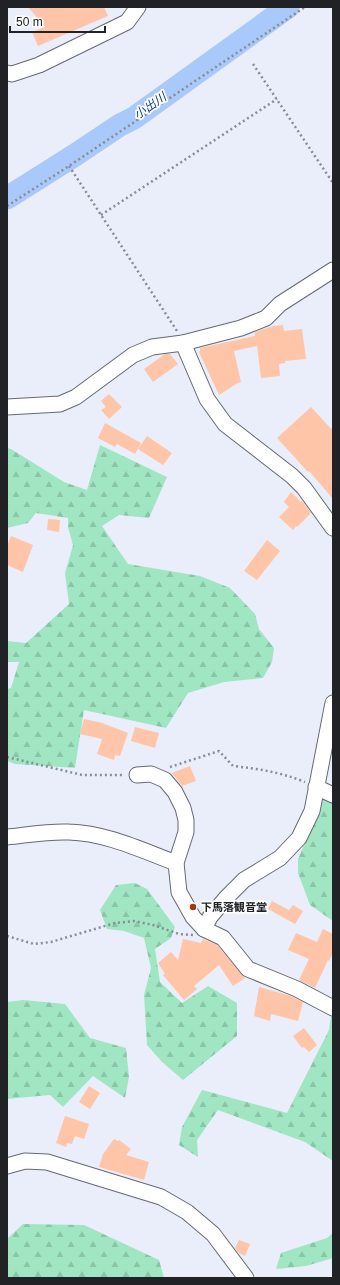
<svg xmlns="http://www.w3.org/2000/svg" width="340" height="1285" font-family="Arial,'Noto Sans JP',sans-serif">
<defs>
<pattern id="forest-firs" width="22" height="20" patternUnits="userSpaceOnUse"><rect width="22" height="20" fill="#a0e6c3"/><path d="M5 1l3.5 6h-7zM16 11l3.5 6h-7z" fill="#8ac5a7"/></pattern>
</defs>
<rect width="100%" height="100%" fill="#e9eefa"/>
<g fill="url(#forest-firs)">
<polygon points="100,445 167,477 149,518 119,515 102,526 128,564 200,576 230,588 255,614 259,629 274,648 272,662 263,678 224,682 188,693 166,728 84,710 75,768 15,764 7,761 7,689 11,688 19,662 7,662 7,641 26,643 69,604 65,573 73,545 68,527 68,518 36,513 28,523 7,528 7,448 11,449 64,482 87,490"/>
<polygon points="333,794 333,921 310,905 298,873 298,859 323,800"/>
<polygon points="135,883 147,889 175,927 171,938 155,949 160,982 182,1003 208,986 237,1003 237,1036 183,1080 162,1062 147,1045 144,995 151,968 144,938 124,931 107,929 100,910 116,885"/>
<polygon points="23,1000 65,1004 90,1038 126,1048 129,1077 125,1098 93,1076 63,1107 50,1095 7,1099 7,1002"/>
<polygon points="333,1001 333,1161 305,1142 218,1110 197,1140 198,1157 179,1145 182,1127 202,1090 287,1113 329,1030"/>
<polygon points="23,1224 84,1225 159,1260 164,1278 7,1278 7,1240 8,1238"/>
<polygon points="333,1233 333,1258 306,1266 276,1269 281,1253 327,1238"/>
</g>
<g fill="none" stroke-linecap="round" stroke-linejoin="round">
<polyline stroke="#a8c9f9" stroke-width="23" points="7,198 75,155 120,125 134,118 288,7"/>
</g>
<g fill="#ffc5a8">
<polygon points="28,7 104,7 108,16 38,46 32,32 45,27"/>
<polygon points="283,325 284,331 302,329 306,359 285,361 285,363 279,364 280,376 261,378 257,346 234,351 241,382 236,384 219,395 199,352 200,351 200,348 255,336 255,332 273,326"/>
<polygon points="165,354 170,354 178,364 153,382 144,369"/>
<polygon points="109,394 122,407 109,419 101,410 106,407 101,401"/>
<polygon points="311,407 333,431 333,499 309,471 308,472 277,438"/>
<polygon points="105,423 141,443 135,454 117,444 115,447 98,438"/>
<polygon points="147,436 172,453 163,465 138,449"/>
<polygon points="291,492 301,502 302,501 311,513 297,527 296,526 293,530 279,517 289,507 284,502"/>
<polygon points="48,519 60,520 59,532 47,530"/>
<polygon points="11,536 33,545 23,572 7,565 7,546"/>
<polygon points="267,540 280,551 257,580 244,571"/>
<polygon points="84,719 102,723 128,733 120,756 115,755 114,760 97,754 102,739 80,734"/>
<polygon points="135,727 159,733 155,748 131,741"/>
<polygon points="190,766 196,781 182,786 172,773"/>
<polygon points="272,901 289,910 293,905 303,911 295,924 268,909"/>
<polygon points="323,929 333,934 333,952 329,961 328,960 315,988 299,980 309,959 288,950 296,933 317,942"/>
<polygon points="183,939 201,943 203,939 217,945 245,978 233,986 219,965 194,986 197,989 184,1000 163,975 165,974 158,963 171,952 178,960"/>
<polygon points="259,987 291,996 303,1002 298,1021 271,1014 270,1021 254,1016"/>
<polygon points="304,1028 317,1045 309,1052 304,1047 302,1048 293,1036"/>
<polygon points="89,1086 100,1093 90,1109 79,1102"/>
<polygon points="65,1116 89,1124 84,1139 75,1136 72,1144 67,1143 66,1147 56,1143"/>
<polygon points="114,1139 118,1141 119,1140 131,1149 126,1155 149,1162 144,1180 99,1167 103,1154"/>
<polygon points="239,1240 250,1244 245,1256 239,1253 235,1248"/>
</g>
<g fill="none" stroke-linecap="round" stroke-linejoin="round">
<g stroke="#656973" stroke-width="17">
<g id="minor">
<polyline points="7,73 12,74 39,65 127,22 138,7"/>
<polyline points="183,343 207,399 225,424 292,476 304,488 333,528"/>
<polyline points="7,407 60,404 76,397 133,355 152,347 183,343 241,328 266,318 280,304 333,270"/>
<polyline points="137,775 151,774 165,780 175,792 183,808 186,820 186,832 176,863 179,892 193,917 204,929 223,938 248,969 297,989 333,1008"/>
<polyline points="316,787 333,795"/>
<path d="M7,837C27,835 49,831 69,832C106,833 141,850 176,863"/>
<polyline points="204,929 210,917 226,898 244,880 280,858 299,838 312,811 333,703"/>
<polyline points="7,1166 25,1161 47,1162 161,1197 187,1212 213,1234 246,1278"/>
</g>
</g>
<g stroke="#898c94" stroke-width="2.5" stroke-dasharray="2 3" stroke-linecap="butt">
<polyline points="253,64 333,183"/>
<polyline points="69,166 177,331"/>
<polyline points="7,206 69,166 305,7"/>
<polyline points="101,215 277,99"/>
<polyline points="7,757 82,775 124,775"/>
<path d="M170,767L219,751L233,766C259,769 280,772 305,782"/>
<polyline points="7,936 34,944 51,942 115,923 134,921 153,925 179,934 193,935"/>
</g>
<use href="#minor" stroke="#fff" stroke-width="15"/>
</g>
<circle fill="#9f3816" stroke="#fff" stroke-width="1.5" cx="193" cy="907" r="4"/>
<g text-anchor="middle" stroke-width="3.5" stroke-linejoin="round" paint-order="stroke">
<g font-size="11" font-weight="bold" fill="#202226" stroke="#fff" text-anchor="start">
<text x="201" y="911">下馬落観音堂</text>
</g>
<g font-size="12" font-style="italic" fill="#053a7e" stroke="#fff">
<text transform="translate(150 106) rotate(-35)" y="4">小出川</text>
</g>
</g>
<rect width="340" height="1285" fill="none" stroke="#202226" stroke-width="16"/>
<path d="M10 26v6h95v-6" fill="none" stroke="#202226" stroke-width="2"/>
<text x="16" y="26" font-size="12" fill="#202226" stroke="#ffffff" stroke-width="3" paint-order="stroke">50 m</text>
</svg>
